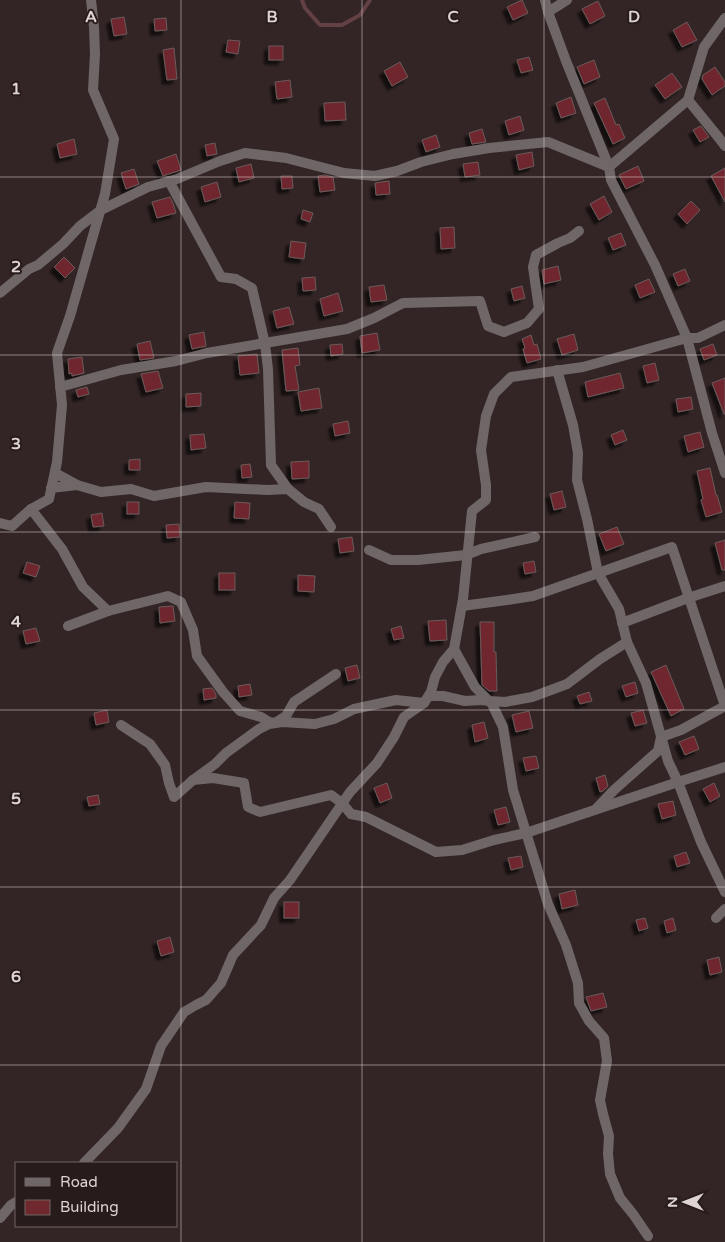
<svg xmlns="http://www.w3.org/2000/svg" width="725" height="1242" font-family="'Varela Round',sans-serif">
<defs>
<filter id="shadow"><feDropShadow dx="-4.5" dy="4.5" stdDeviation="1" flood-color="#0009"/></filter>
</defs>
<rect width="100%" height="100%" fill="#332525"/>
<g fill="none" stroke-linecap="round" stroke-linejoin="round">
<polyline stroke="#624043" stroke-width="4" points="302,0 305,8 320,25 342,25 360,15 370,0"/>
</g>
<g fill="#70282f" stroke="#6a5a5a" filter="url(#shadow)">
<polygon points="522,0 528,13 513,20 507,7"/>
<polygon points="598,1 605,16 590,24 582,9"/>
<polygon points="124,17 127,34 114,36 111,19"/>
<polygon points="166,18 167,30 155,31 154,19"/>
<polygon points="687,22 697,40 682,47 673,30"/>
<polygon points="228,40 240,41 238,54 226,52"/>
<rect x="269" y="46" width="14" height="14"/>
<polygon points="174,48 177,79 167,80 163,50"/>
<polygon points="529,57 533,70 521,73 517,60"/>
<polygon points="594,60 600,77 584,84 577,67"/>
<polygon points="400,62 408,77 392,86 384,71"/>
<polygon points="715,67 725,82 725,86 712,95 702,79 703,75"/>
<polygon points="672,73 682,87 665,99 655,85"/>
<polygon points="290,80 292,97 277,99 275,82"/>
<polygon points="571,97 576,113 561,118 556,103"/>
<polygon points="605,98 616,125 619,124 625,138 613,144 594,103"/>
<polygon points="345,102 346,120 325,121 324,103"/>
<polygon points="520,116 524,130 509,135 505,121"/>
<polygon points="701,126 709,137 700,142 693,130"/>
<polygon points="482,129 486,142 472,144 469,133"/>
<polygon points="436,135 440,147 426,152 422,140"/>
<polygon points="74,139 77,154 60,158 57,144"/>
<polygon points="215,143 217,154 207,156 205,145"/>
<polygon points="532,152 534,166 519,170 516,155"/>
<polygon points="176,154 181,170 163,176 157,161"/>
<polygon points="478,162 480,175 465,177 463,164"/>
<polygon points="251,164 254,178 239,182 236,168"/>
<polygon points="638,166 644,181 626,189 619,175"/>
<polygon points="725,168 725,202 711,176"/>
<polygon points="134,169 139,184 126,189 121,173"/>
<polygon points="325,175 333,177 335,190 320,192 318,176"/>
<polygon points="281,176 292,176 293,188 282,189"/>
<polygon points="389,181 390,194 376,195 375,183"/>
<polygon points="217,182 221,197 205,202 201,187"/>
<polygon points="604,196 612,212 599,220 590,204"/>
<polygon points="170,197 173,203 176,213 157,218 152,202"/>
<polygon points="691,201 700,210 687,224 678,214"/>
<polygon points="303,210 313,213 310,222 301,219"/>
<polygon points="454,227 455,248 441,249 440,228"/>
<polygon points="621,233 626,245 613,250 608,238"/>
<polygon points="291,241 306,243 304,259 289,257"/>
<polygon points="64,257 75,268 65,278 54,267"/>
<polygon points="558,266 561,280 544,284 542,270"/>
<polygon points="685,269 690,281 678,286 673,274"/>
<polygon points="315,277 316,290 303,291 302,278"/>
<polygon points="649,279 655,292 640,298 635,285"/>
<polygon points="384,285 387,300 371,302 369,287"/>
<polygon points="522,286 525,298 514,301 511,289"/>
<polygon points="338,293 343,311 324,316 320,299"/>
<polygon points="289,307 294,324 277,328 273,311"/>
<polygon points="204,332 206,346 192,349 189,335"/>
<polygon points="377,333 380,350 362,353 360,336"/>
<polygon points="574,334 578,350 562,355 557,339"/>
<polygon points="531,335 534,345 537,344 541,359 527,363 523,349 525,348 522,339"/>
<polygon points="150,341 154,358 140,360 137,344"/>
<polygon points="342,344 343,354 331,356 330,345"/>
<polygon points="713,344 717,355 704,360 700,349"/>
<polygon points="298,348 300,365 295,366 299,390 286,391 282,350"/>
<polygon points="257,354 259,373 240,375 238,356"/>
<polygon points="82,357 84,373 72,376 72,373 69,374 68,359"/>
<polygon points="655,363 659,380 647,383 643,366"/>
<polygon points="158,371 163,388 146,392 141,374"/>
<polygon points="620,373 624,388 588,397 585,382"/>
<polygon points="725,378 725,414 724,414 712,383"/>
<polygon points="87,387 89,394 78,397 76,390"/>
<polygon points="319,388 322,408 301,411 298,392"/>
<polygon points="201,393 201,406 186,407 186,394"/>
<polygon points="691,397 693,409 678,412 676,399"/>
<polygon points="348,421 350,433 335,436 333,424"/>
<polygon points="623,430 627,440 615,445 611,435"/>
<polygon points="700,432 704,447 688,452 684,436"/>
<polygon points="204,434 206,448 191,450 190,435"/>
<polygon points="140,459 140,470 129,470 129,460"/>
<polygon points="309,461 309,478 292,479 291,462"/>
<polygon points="250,464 252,477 242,478 241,465"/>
<polygon points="710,468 716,495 717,495 722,512 706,517 701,500 703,499 697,471"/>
<polygon points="562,491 566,507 554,510 550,494"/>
<rect x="127" y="502" width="12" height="12"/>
<polygon points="235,502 250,503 249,519 234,518"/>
<polygon points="102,513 104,526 93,527 91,515"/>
<polygon points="179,524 180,537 167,538 166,525"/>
<polygon points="617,527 624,544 606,551 599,534"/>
<polygon points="352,537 354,551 340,553 338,539"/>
<polygon points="725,540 725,570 722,570 715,543"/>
<polygon points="534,561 536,572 525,574 523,563"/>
<polygon points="27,562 40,566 36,577 23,573"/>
<rect x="219" y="573" width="16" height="17"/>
<polygon points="298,575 315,576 314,592 298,591"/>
<polygon points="173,606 175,621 160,623 159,607"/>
<polygon points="446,620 447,640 430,641 428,621"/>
<polygon points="480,622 494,622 494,652 496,652 497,691 489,691 482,685"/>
<polygon points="401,626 404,638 394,640 391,629"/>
<polygon points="36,628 40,641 26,644 23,631"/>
<polygon points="357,665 360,678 348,681 345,668"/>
<polygon points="666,665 684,709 671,716 651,672"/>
<polygon points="635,682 638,693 626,697 622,686"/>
<polygon points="250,684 252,695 239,697 238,686"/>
<polygon points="212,688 216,694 216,698 204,700 203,689"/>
<polygon points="589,692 592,701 580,704 577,696"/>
<polygon points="107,710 109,722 96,725 94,713"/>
<polygon points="643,710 647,723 635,726 631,713"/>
<polygon points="529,711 533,728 516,732 512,715"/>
<polygon points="484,722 488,738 475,742 472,725"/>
<polygon points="694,736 699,749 685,755 679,742"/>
<polygon points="536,756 539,768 526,771 523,758"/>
<polygon points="605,775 608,786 603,791 600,792 596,778"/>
<polygon points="387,783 392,798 380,803 374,788"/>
<polygon points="714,783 720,796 710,802 703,789"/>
<polygon points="98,795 100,804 89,806 87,797"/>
<polygon points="673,801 676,815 662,819 658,804"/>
<polygon points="506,807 510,822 498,825 494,810"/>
<polygon points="686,852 690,863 677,867 674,856"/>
<polygon points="521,856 523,867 511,870 508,858"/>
<polygon points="575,890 578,905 562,909 559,894"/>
<rect x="284" y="902" width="15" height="16"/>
<polygon points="645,918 648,928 639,931 636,920"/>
<polygon points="673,918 676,930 667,933 664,921"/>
<polygon points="170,937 174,952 161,956 157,941"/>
<polygon points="719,957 722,972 710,975 707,960"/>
<polygon points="603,993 607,1007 591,1011 586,997"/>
</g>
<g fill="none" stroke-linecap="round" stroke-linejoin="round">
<g stroke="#6f6767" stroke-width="10">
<polyline points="545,0 548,12 566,61 609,167 611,180 655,265 687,338 712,433 725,473"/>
<polyline points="548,12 567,0"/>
<polyline points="688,100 719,138 725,146"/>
<polyline points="609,167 688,100 704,47 725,18"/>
<polyline points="169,181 221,277 236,279 252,288 265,344 268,369 271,465 288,489"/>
<polyline points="0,293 29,269 38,265 63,244 80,226 101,210 148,187 177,179 220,161 245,153 286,158 344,173 375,176 397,171 421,162 453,154 489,148 548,142 609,167"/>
<polyline points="557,370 573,425 578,453 577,480 587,519 598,573 619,609 627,642 646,683 668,761 678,782 701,842 725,892"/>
<polyline points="60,387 121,370 176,361 207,353 347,329 374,318 403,303 480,301 488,326 504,332 527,323 539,309 533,267 536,255 558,243 570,238 579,231"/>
<polyline points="55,473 77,485 101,492 131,489 154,496 206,487 267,490 288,489 304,502 319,509 331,527"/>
<polyline points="51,488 77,485"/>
<polyline points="31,509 62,549 83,587 108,611"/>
<polyline points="0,523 12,526 31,509 49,499 57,462 62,405 57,353 70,316 105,194 114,139 93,90 95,54 94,27 91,0"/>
<polyline points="369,550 391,560 418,560 466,555 481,549 535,537"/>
<polyline points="462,606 507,600 533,596 672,547 725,706 681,730 661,737 658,751 614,790 597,808"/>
<polyline points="622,623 688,598 725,586"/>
<polyline points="68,626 108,611 168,596 181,602 193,630 197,656 223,692 240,711 261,717 269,722 275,723 286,716 294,702 336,674"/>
<polyline points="454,649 475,687 492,704 503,727 513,790 548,904 566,945 578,983 579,1003 589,1021 604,1038 607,1061 600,1100 603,1114 609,1136 608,1154 610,1174 620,1198 633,1214 648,1236"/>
<polyline points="429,696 443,696 465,701 481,700 490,701 505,702 532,697 567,684 600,659 627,642"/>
<polyline points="121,725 150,744 165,765 169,783 174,797 193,780 215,764 226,753 259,729 269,724 282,722 315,724 334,719 354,709 396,700 424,703"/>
<polyline points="193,780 213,778 244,783 248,807 260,812 331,795 342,803 351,814 366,817 436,852 462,850 494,840 526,833 678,782 725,767"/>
<polyline points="716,918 725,909"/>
<polyline points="84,1163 118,1128 146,1089 161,1046 184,1012 196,1005 206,1000 221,983 233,955 261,925 274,898 290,880 350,792 377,763 394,737 404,717 424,703 431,692 435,677 443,662 454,649 463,599 472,511 486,500 486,485 481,450 486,416 494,394 511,377 583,367 687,338 698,338 725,325"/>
<polyline points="0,1218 11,1205 16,1202"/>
</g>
</g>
<path fill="none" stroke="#ded4d4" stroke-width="1" stroke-opacity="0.55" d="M181,0V1242M362,0V1242M544,0V1242M0,177H725M0,355H725M0,532H725M0,710H725M0,887H725M0,1065H725"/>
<g font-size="16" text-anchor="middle" font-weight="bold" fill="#ded4d4" stroke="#281b1b" stroke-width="4" stroke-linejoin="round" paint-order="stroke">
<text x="91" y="22">A</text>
<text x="272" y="22">B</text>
<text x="453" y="22">C</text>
<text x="634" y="22">D</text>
<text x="16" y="94">1</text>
<text x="16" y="272">2</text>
<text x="16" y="449">3</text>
<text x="16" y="627">4</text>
<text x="16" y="804">5</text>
<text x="16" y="982">6</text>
</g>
<rect x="15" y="1162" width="162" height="65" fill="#281b1b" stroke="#716565"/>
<rect x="25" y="1178" width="25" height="8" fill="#6f6767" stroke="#716565"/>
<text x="60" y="1187" font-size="15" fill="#ded4d4">Road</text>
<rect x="25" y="1200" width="25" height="15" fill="#70282f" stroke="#716565"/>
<text x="60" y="1212" font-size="15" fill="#ded4d4">Building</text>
<g transform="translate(685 1202) rotate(270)" stroke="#281b1b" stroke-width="4" paint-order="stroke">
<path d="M0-4L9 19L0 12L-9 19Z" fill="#ded4d4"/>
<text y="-8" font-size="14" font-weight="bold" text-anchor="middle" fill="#ded4d4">N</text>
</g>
</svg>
